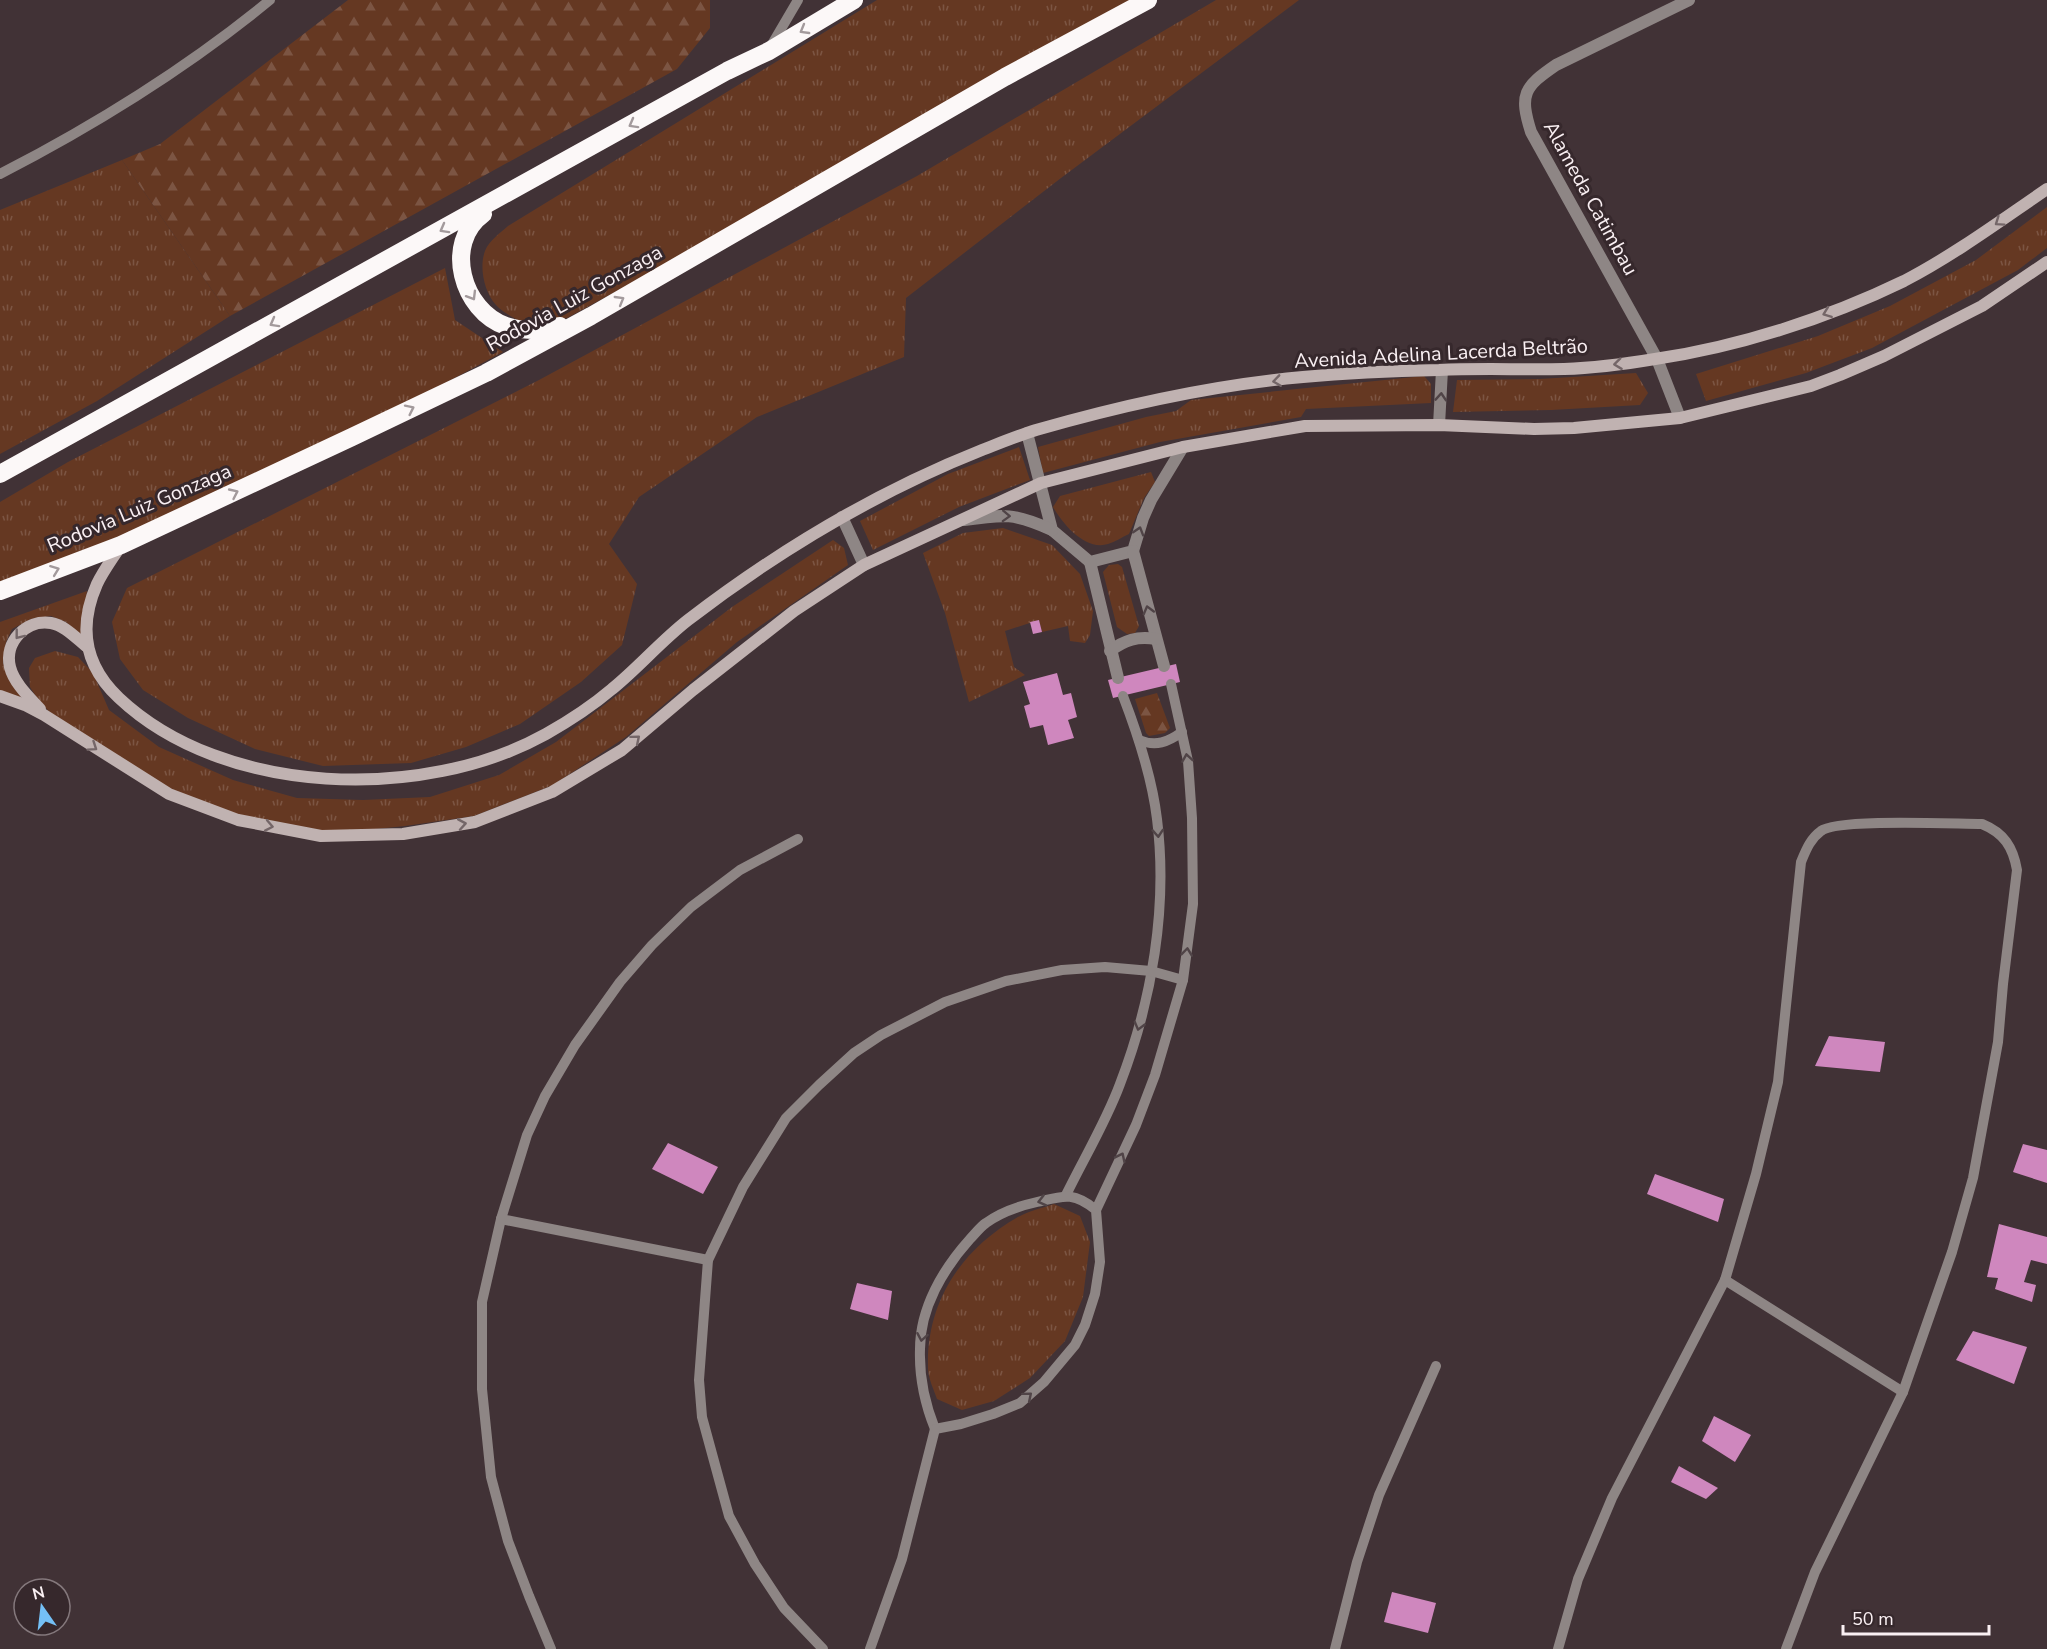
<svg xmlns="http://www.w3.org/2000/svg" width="2047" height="1649" font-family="'Nunito Sans',sans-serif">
<defs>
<pattern id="grass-tufts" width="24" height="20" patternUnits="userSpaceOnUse" patternTransform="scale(1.5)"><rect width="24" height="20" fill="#653822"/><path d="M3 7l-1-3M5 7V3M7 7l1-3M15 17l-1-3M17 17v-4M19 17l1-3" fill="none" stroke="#7c5543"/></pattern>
<pattern id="forest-firs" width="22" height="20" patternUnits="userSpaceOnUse" patternTransform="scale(1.5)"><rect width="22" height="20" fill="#653822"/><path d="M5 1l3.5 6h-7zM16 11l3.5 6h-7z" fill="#7c5543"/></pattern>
</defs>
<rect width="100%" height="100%" fill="#413236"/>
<g fill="url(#grass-tufts)">
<path d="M877,0H1151L567,318L524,324C515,318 503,313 496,305C484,292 479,267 485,251C489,241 500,233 508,226Z"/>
<polygon points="1216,0 1299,0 1061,178 906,298 904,357 757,417 639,497 609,544 637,584 622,645 581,682 520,724 466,747 411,763 323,766 255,749 188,718 143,690 120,659 112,622 127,588 539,380 917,176"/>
<polygon points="122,160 230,316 97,401 0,454 0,210"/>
<polygon points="2047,207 2047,248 2018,270 1872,348 1806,373 1706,401 1696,374 1818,336 1890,306 1976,260"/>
<polygon points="445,268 455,320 503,352 285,469 119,537 0,582 0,502 68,462"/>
<polygon points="1636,373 1648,393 1640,405 1551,410 1453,412 1457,380 1540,379"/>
<polygon points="1424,376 1431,384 1431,403 1306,409 1301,417 1160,442 1043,473 1038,447 1146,417 1176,411 1191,400"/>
<polygon points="1019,447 1030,480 959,507 873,550 860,521 948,474"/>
<path d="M1151,472L1155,482L1144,498L1129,534C1122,537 1115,542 1108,544C1085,551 1063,524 1053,507L1060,496Z"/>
<polygon points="1003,528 1052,545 1080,574 1093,611 1090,635 1085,643 1070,641 1068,626 1042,632 1039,620 1005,631 1014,667 1025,675 969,702 945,613 923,553 963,533"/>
<polygon points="833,540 844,548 848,565 737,642 626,737 553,785 474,816 405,826 317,835 231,813 168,788 64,727 39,701 30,687 29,668 35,658 55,651 78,657 93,673 109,710 159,747 233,780 297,798 363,800 430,797 499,775 556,742 732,607"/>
<polygon points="1118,564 1122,567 1139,626 1135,633 1127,634 1117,627 1103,572 1109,565"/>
<polygon points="87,591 81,636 66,622 51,616 31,619 12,629 6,642 3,663 25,705 0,695 0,622"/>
<path d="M1054,1204L1080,1216L1090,1242L1083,1297L1065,1341L1030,1378L994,1401L962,1410L937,1399C934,1390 928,1378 928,1368C926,1301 962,1249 1018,1217C1029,1211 1042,1208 1054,1204Z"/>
</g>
<g fill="url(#forest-firs)">
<polygon points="348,0 710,0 710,28 677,69 230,316 122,160 160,144"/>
<polygon points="1157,693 1170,728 1165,733 1149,736 1146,733 1135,699"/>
</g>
<g fill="#cf87be">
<polygon points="1039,620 1042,632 1033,634 1030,622"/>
<polygon points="1176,664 1180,682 1113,698 1108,680"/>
<polygon points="1057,673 1063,695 1071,693 1077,717 1068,720 1074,738 1048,745 1043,725 1030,728 1024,706 1030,704 1023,682"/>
<polygon points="1829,1036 1885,1042 1880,1072 1815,1066"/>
<polygon points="668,1143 718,1167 703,1194 652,1169"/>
<polygon points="2023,1144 2047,1150 2047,1183 2013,1172"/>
<polygon points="1655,1174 1724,1199 1718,1222 1647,1194"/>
<polygon points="1999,1224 2047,1237 2047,1264 2031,1260 2024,1282 2036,1285 2032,1302 1995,1289 1998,1278 1987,1277"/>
<polygon points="857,1283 892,1291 888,1320 850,1309"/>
<polygon points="1973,1331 2027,1347 2014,1384 1956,1360"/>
<polygon points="1714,1416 1751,1435 1735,1462 1702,1441"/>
<polygon points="1679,1466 1718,1488 1706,1499 1671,1482"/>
<polygon points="1392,1592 1436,1603 1428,1633 1384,1622"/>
</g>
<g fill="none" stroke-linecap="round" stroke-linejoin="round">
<g stroke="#8e8685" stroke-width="10">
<polyline points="771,46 798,0"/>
<path d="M0,174C95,125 187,68 270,0"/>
<path d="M1139,740C1156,747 1168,742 1182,732"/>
<path d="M1066,1195C1084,1158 1106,1122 1120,1084C1152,1001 1168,907 1157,819C1152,777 1138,735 1123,696"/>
<path d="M1096,1210C1073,1191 1063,1196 1037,1202C1019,1206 1001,1212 986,1223C980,1227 975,1234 970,1239C943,1269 920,1308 920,1349C919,1377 925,1404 935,1429L961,1424L993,1414L1020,1403L1044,1382L1075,1345L1085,1325L1095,1294L1100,1262L1096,1210L1136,1125L1155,1075L1183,980L1193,904L1192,818L1188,761L1171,684"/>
<polyline points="501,1219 708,1260"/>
<polyline points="1725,1280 1903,1392"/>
<polyline points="551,1649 529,1596 508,1541 491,1477 482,1389 482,1302 501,1219 527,1135 545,1096 575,1045 620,982 652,945 691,907 740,870 798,839"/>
<polyline points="823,1649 784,1608 755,1564 729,1516 702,1417 699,1380 708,1260 743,1187 786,1118 819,1085 854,1053 881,1035 945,1002 1006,981 1062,970 1105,967 1151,971 1183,980"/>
<polyline points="870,1649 902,1559 935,1429"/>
<polyline points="1335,1649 1357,1562 1379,1495 1436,1366"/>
<path d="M1558,1649L1578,1579L1612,1498L1725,1280L1756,1174L1778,1082L1801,862C1806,850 1810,839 1821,831C1837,818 1954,824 1982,824C2004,833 2013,847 2017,870L2003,984L1998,1042L1973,1178L1952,1252L1903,1392L1815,1572L1786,1649"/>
</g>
<g stroke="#8e8685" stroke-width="12">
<path d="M1680,418L1657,359L1531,132C1519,94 1524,87 1556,65L1689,0"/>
<polyline points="1439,425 1442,370"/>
<polyline points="1027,433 1052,530 1090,562 1133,551 1143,518 1151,500 1183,447"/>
<polyline points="842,517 864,565"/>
<path d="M964,520C1005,514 1014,513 1052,530"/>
<polyline points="1133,551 1164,666"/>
<polyline points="1090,562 1118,678"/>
<path d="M1110,651C1125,640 1137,636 1156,639"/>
</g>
<g stroke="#c0b2b1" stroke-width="12">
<path d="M121,545C113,558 103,571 97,584C78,627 84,665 119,698C224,797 424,802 546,734C569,721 592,706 612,689C638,668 661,641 688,620C778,551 876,492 982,450C1000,443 1017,436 1036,430C1123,405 1213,385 1303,377C1348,373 1394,371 1439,370C1481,368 1523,370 1564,369C1594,368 1625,364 1655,359C1738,347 1828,318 1904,281C1954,255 2000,221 2047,189"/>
<polyline points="0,696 25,705 44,715 169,794 238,820 321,836 403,834 475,822 552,792 622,750 693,690 794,611 864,565 1041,483 1183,447 1305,426 1439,425 1534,429 1574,428 1680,418 1811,386 1840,375 1884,356 1982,306 2047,262"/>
<path d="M40,709C29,697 14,683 10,667C4,642 26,619 51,623C64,625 76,638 86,646"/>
</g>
<g stroke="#fcf8f8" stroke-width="18">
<path d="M483,214C443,243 462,311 506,326C524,332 542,331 560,326"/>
<polyline points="0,474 727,71 769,51 854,0"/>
<polyline points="0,591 121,545 352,437 486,373 591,316 1005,77 1148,0"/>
</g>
</g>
<defs><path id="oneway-chevron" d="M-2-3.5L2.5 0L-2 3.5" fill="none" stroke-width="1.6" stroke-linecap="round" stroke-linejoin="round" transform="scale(1.5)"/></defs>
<g stroke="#a39a9c">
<use href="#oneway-chevron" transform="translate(804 30) rotate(150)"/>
<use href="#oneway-chevron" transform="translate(633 124) rotate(151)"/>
<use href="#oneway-chevron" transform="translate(444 229) rotate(151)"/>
<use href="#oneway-chevron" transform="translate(472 296) rotate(59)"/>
<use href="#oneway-chevron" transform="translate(620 300) rotate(-30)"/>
<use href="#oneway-chevron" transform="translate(274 323) rotate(151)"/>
<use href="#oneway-chevron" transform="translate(410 409) rotate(-26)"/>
<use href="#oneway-chevron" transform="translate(234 493) rotate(-25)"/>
<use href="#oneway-chevron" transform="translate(55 570) rotate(-21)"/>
</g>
<g stroke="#746668">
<use href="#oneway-chevron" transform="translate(1999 222) rotate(145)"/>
<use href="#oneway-chevron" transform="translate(1827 313) rotate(159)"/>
<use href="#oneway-chevron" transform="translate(1618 364) rotate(173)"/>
<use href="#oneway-chevron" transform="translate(1277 381) rotate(172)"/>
<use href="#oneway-chevron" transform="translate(19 635) rotate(128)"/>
<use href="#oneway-chevron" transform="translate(636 739) rotate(-40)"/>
<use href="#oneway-chevron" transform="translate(93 747) rotate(34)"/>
<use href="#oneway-chevron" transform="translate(462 824) rotate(-10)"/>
<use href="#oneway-chevron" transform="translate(269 826) rotate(11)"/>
</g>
<g stroke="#504447">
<use href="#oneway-chevron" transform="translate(1441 397) rotate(-86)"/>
<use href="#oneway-chevron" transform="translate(1006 516) rotate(2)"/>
<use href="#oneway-chevron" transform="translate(1139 531) rotate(-73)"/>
<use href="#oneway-chevron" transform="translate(1148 610) rotate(-105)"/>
<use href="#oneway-chevron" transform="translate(1187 758) rotate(-99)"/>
<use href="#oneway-chevron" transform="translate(1158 833) rotate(86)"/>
<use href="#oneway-chevron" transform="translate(1187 952) rotate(-83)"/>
<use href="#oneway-chevron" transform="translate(1139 1026) rotate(105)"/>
<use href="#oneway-chevron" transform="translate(1121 1157) rotate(-64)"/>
<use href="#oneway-chevron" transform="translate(1042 1201) rotate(166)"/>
<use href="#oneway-chevron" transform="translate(922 1337) rotate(100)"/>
<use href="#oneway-chevron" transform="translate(1028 1396) rotate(-40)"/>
</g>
<g text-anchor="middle" stroke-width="6" stroke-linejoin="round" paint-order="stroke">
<g font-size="20" fill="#faf0f3" stroke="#36282c">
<text transform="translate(1591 198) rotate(61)" y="7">Alameda Catimbau</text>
<text transform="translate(574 298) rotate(-29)" y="7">Rodovia Luiz Gonzaga</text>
<text transform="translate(1441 353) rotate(-3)" y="7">Avenida Adelina Lacerda Beltrão</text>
<text transform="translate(139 508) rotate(-23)" y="7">Rodovia Luiz Gonzaga</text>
</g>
</g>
<g transform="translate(42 1607) rotate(346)"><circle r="28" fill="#36282c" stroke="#84787c" stroke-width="1.5"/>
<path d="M0-4.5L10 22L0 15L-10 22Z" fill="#74c0f6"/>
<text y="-9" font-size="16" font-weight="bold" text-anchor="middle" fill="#faf0f3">N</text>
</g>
<path d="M1843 1625v9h146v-9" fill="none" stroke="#faf0f3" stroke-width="3"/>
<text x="1852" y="1625" font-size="18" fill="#faf0f3" stroke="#36282c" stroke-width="4.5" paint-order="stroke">50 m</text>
</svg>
